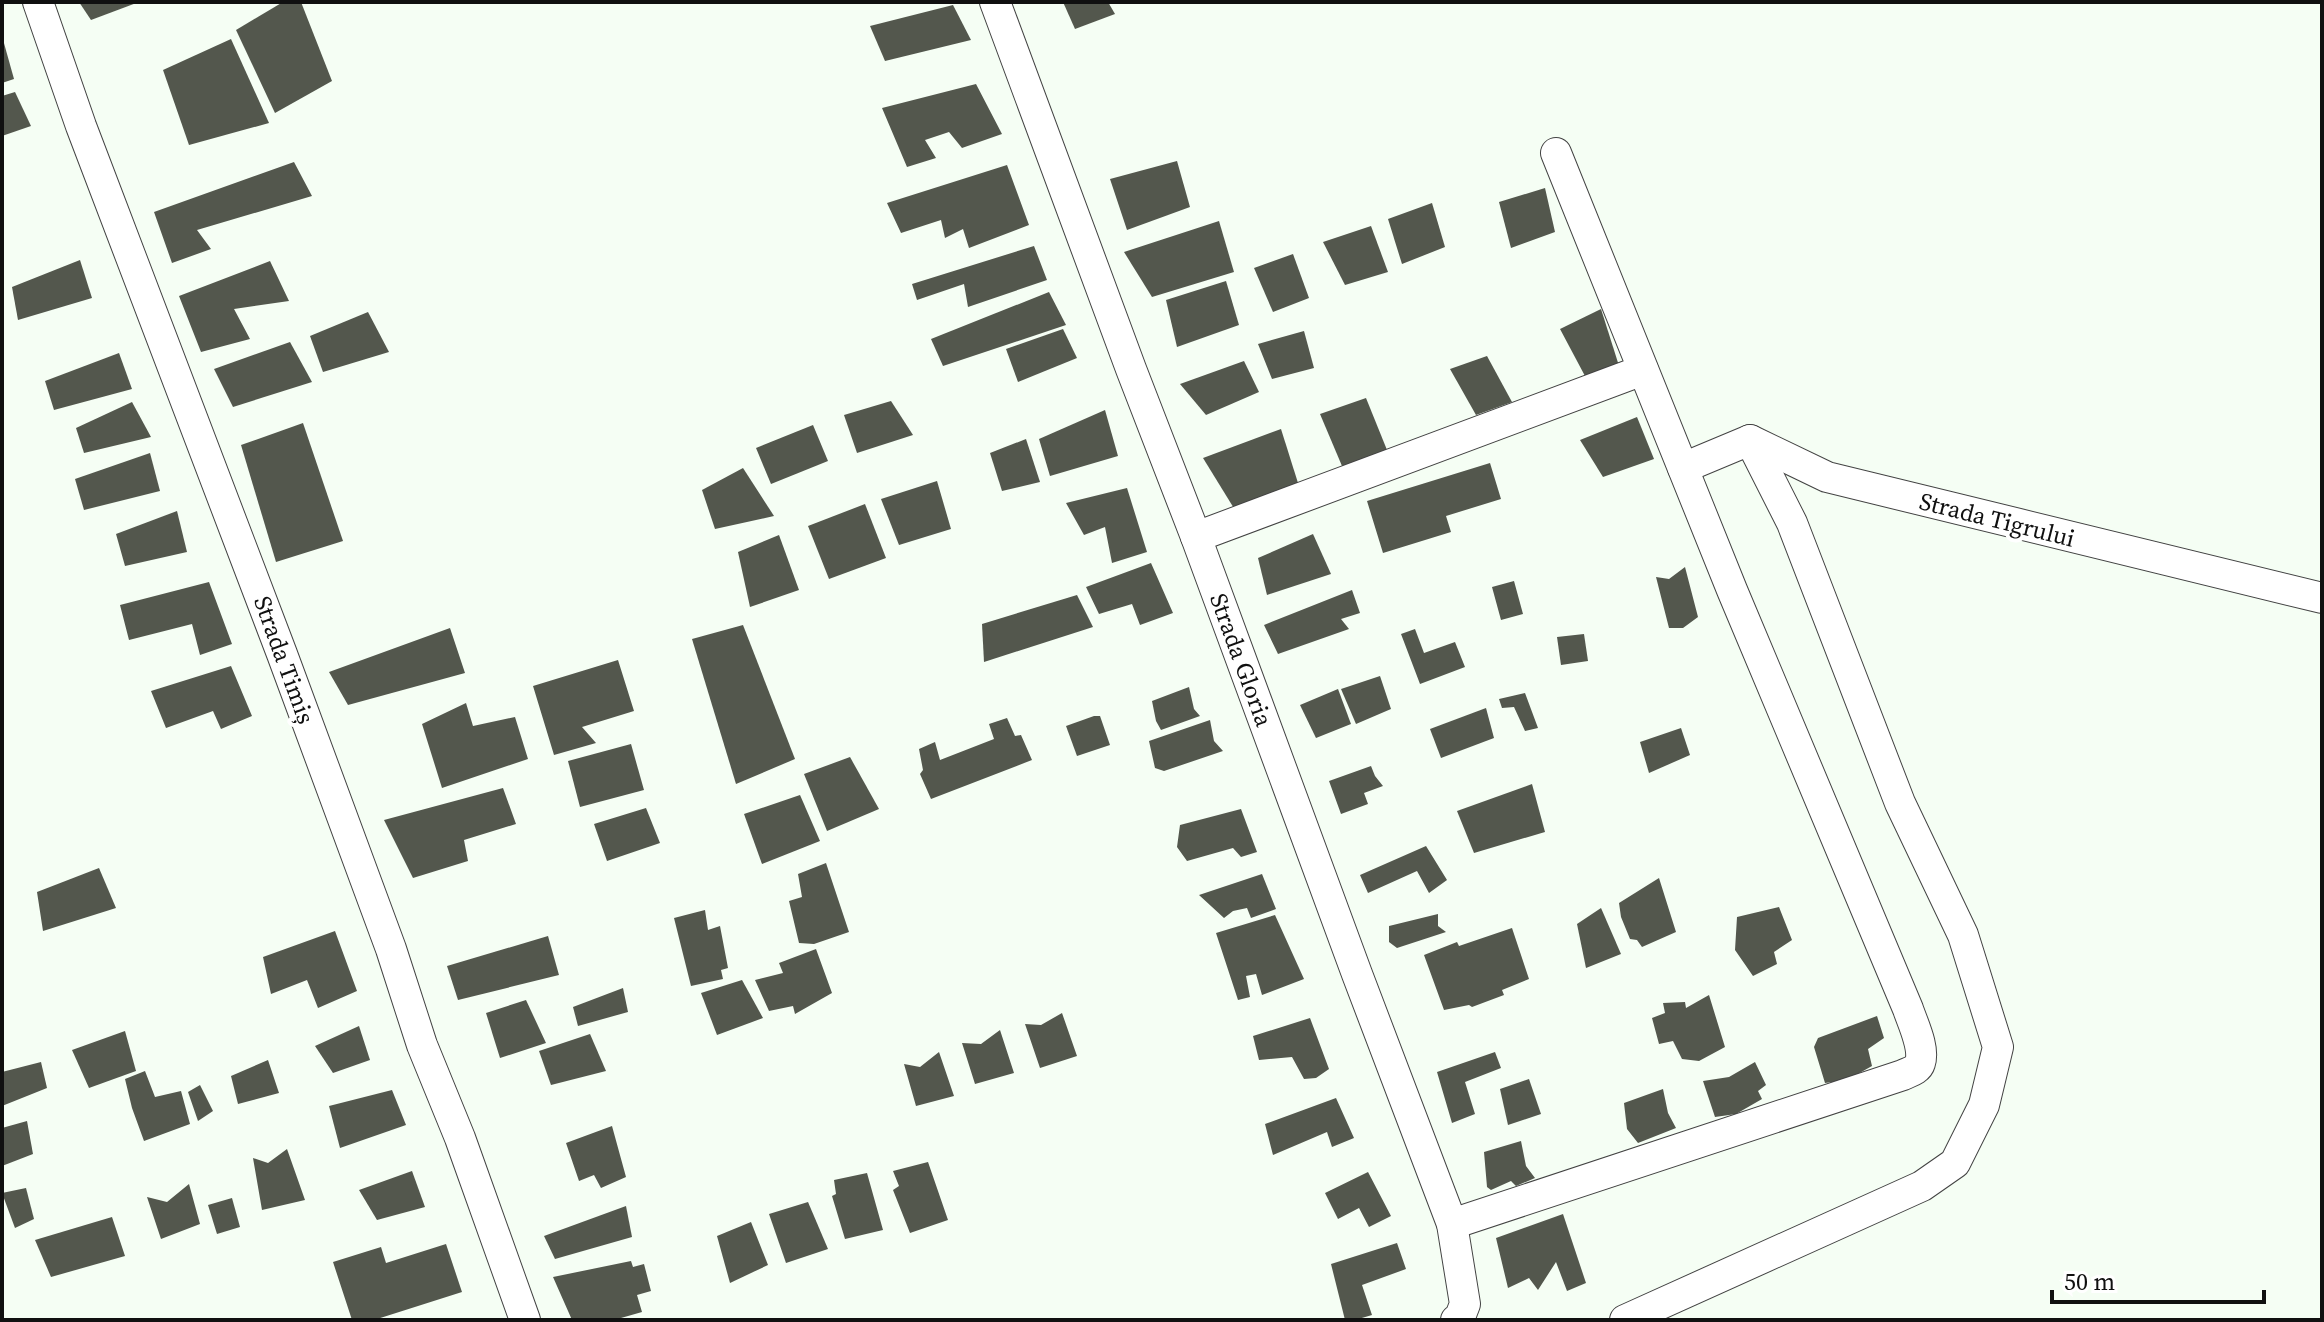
<svg xmlns="http://www.w3.org/2000/svg" width="2324" height="1322" font-family="'Source Serif 4',serif">
<rect width="100%" height="100%" fill="#f5fef4"/>
<g fill="#53574d">
<polygon points="79,2 139,2 91,20"/>
<polygon points="283,2 301,2 332,81 275,113 236,30"/>
<polygon points="1063,2 1108,2 1115,14 1075,29"/>
<polygon points="953,5 971,40 885,61 870,26"/>
<polygon points="2,36 14,79 2,83"/>
<polygon points="231,39 269,123 189,145 163,70"/>
<polygon points="976,84 1002,134 962,148 949,132 925,140 936,158 907,167 882,108"/>
<polygon points="15,92 31,126 2,136 2,96"/>
<polygon points="1177,161 1190,207 1127,230 1110,179"/>
<polygon points="294,162 312,196 197,230 211,249 172,263 154,212"/>
<polygon points="1007,165 1029,225 969,248 963,229 945,238 941,220 901,233 887,203"/>
<polygon points="1545,188 1555,232 1511,248 1499,202"/>
<polygon points="1432,203 1445,247 1402,264 1388,219"/>
<polygon points="1219,221 1234,272 1152,297 1124,252"/>
<polygon points="1371,226 1388,272 1345,285 1323,242"/>
<polygon points="1034,246 1047,280 968,307 964,284 917,300 912,284"/>
<polygon points="1293,254 1309,298 1273,312 1254,268"/>
<polygon points="80,260 92,298 18,320 12,287"/>
<polygon points="270,261 289,301 234,309 250,339 201,352 179,296"/>
<polygon points="1226,281 1239,325 1177,347 1166,300"/>
<polygon points="1049,292 1066,325 943,366 931,339"/>
<polygon points="1601,309 1620,369 1585,376 1560,329"/>
<polygon points="368,312 389,352 323,372 310,336"/>
<polygon points="1063,329 1077,358 1018,382 1006,349"/>
<polygon points="1304,331 1314,368 1272,379 1258,344"/>
<polygon points="290,342 312,382 233,407 214,369"/>
<polygon points="119,353 132,389 54,410 45,381"/>
<polygon points="1487,356 1512,402 1476,415 1450,369"/>
<polygon points="1244,361 1259,392 1206,415 1180,384"/>
<polygon points="1366,398 1387,450 1342,466 1320,414"/>
<polygon points="891,401 913,435 857,453 844,415"/>
<polygon points="132,402 151,437 84,453 76,428"/>
<polygon points="1105,410 1118,456 1050,476 1039,439"/>
<polygon points="1637,417 1654,459 1603,477 1580,440"/>
<polygon points="303,423 343,541 276,562 241,445"/>
<polygon points="813,425 828,461 771,484 756,448"/>
<polygon points="1281,429 1298,483 1235,510 1203,458"/>
<polygon points="1026,439 1040,482 1002,491 990,453"/>
<polygon points="150,453 160,491 84,510 75,479"/>
<polygon points="1490,463 1501,499 1446,516 1451,532 1383,553 1367,501"/>
<polygon points="743,468 774,516 715,529 702,490"/>
<polygon points="937,481 951,529 899,545 881,499"/>
<polygon points="1127,488 1147,552 1112,563 1105,527 1084,535 1066,503"/>
<polygon points="865,504 886,558 829,579 808,526"/>
<polygon points="177,511 187,552 125,566 116,534"/>
<polygon points="1313,534 1331,574 1267,595 1258,558"/>
<polygon points="779,535 799,590 750,607 738,552"/>
<polygon points="1151,563 1173,613 1140,625 1132,604 1099,614 1086,587"/>
<polygon points="1685,567 1698,617 1683,628 1669,628 1656,577 1669,579"/>
<polygon points="1514,581 1523,614 1501,620 1492,587"/>
<polygon points="209,582 232,644 200,655 192,624 129,640 120,605"/>
<polygon points="1352,590 1360,613 1341,619 1349,629 1278,654 1264,625"/>
<polygon points="1077,595 1093,627 984,662 982,624"/>
<polygon points="743,625 795,759 736,784 692,639"/>
<polygon points="450,628 465,673 348,705 329,672"/>
<polygon points="1415,629 1424,653 1455,642 1465,667 1420,684 1401,634"/>
<polygon points="1584,634 1588,661 1561,665 1557,637"/>
<polygon points="618,660 634,711 582,727 596,743 554,755 533,686"/>
<polygon points="231,666 252,716 221,729 213,711 166,728 151,691"/>
<polygon points="1380,676 1391,709 1356,724 1341,689"/>
<polygon points="1189,687 1194,709 1200,716 1161,730 1156,721 1152,701"/>
<polygon points="1338,689 1351,724 1316,738 1300,705"/>
<polygon points="1525,693 1538,728 1525,731 1514,707 1502,708 1499,699"/>
<polygon points="466,703 473,726 515,717 528,759 442,788 422,724"/>
<polygon points="1486,708 1494,738 1441,758 1430,729"/>
<polygon points="1094,716 1100,716 1110,745 1077,756 1066,726"/>
<polygon points="1007,718 1015,736 1021,735 1032,760 931,799 920,774 923,770 919,749 935,742 940,760 994,739 989,724"/>
<polygon points="1210,720 1214,741 1223,751 1164,771 1155,768 1149,741"/>
<polygon points="1681,728 1690,755 1649,773 1640,742"/>
<polygon points="631,744 644,790 580,807 568,761"/>
<polygon points="850,757 879,809 827,831 804,774"/>
<polygon points="1371,766 1375,776 1383,786 1364,793 1368,804 1341,814 1329,781"/>
<polygon points="1532,784 1545,832 1474,853 1457,811"/>
<polygon points="503,788 516,824 464,840 468,861 413,878 384,820"/>
<polygon points="800,795 820,841 762,864 744,814"/>
<polygon points="646,808 660,843 607,861 594,824"/>
<polygon points="1241,809 1257,852 1241,857 1233,848 1187,861 1177,847 1180,825"/>
<polygon points="1426,846 1447,880 1429,893 1417,871 1368,893 1360,875"/>
<polygon points="826,863 849,932 814,944 799,943 789,901 802,897 798,874"/>
<polygon points="99,868 116,908 43,931 37,892"/>
<polygon points="1262,874 1276,909 1251,918 1247,908 1233,911 1224,918 1199,895"/>
<polygon points="1659,878 1676,932 1642,947 1637,940 1630,939 1621,917 1619,903"/>
<polygon points="1779,907 1792,940 1774,952 1777,964 1753,976 1735,950 1737,917"/>
<polygon points="1601,908 1621,954 1586,968 1577,924"/>
<polygon points="705,910 708,930 720,926 728,968 721,970 723,979 691,986 674,918"/>
<polygon points="1438,914 1438,926 1446,932 1397,948 1389,942 1389,926"/>
<polygon points="1275,915 1304,979 1262,995 1256,974 1246,976 1250,997 1238,1000 1216,933"/>
<polygon points="1512,928 1529,979 1502,990 1504,995 1472,1007 1469,1005 1444,1010 1424,955 1457,942 1459,946"/>
<polygon points="335,931 357,991 318,1008 307,980 271,994 263,957"/>
<polygon points="548,936 559,975 458,1000 447,966"/>
<polygon points="816,949 832,993 795,1014 793,1006 769,1011 755,980 783,973 779,963"/>
<polygon points="742,980 763,1018 717,1035 701,993"/>
<polygon points="623,988 628,1012 578,1026 573,1007"/>
<polygon points="1709,995 1725,1047 1699,1061 1682,1059 1673,1041 1659,1044 1652,1018 1665,1013 1663,1003 1685,1002 1686,1008"/>
<polygon points="526,1000 546,1043 500,1058 486,1013"/>
<polygon points="1062,1013 1077,1056 1040,1068 1025,1024 1041,1025"/>
<polygon points="1877,1016 1884,1038 1868,1049 1872,1066 1847,1080 1825,1083 1814,1047 1818,1038"/>
<polygon points="1310,1018 1329,1069 1316,1078 1304,1079 1292,1057 1259,1060 1253,1036"/>
<polygon points="359,1026 370,1060 333,1073 315,1046"/>
<polygon points="1000,1030 1014,1073 975,1084 962,1043 981,1044"/>
<polygon points="125,1031 136,1071 89,1088 72,1050"/>
<polygon points="590,1034 606,1071 551,1085 539,1051"/>
<polygon points="939,1052 954,1096 916,1106 904,1064 920,1067"/>
<polygon points="1495,1052 1501,1068 1465,1082 1475,1114 1452,1123 1437,1072"/>
<polygon points="268,1060 279,1093 238,1104 231,1076"/>
<polygon points="41,1062 47,1088 2,1106 2,1072"/>
<polygon points="1755,1062 1766,1085 1758,1091 1762,1099 1736,1114 1715,1117 1703,1081 1729,1077"/>
<polygon points="145,1071 155,1097 181,1091 190,1124 144,1141 132,1108 125,1079"/>
<polygon points="1529,1079 1541,1114 1508,1125 1500,1089"/>
<polygon points="200,1085 213,1111 198,1121 188,1092"/>
<polygon points="1663,1089 1668,1113 1676,1128 1638,1143 1627,1129 1624,1103"/>
<polygon points="392,1090 406,1125 340,1148 329,1106"/>
<polygon points="1336,1098 1354,1138 1332,1147 1327,1132 1273,1155 1265,1124"/>
<polygon points="27,1121 33,1154 2,1166 2,1128"/>
<polygon points="612,1126 626,1177 601,1188 594,1175 579,1181 566,1143"/>
<polygon points="1521,1141 1526,1166 1535,1178 1516,1186 1511,1181 1491,1190 1487,1187 1484,1152"/>
<polygon points="287,1149 305,1200 262,1210 253,1158 268,1163"/>
<polygon points="928,1162 948,1220 910,1233 893,1190 899,1186 893,1171"/>
<polygon points="412,1171 425,1207 377,1220 359,1190"/>
<polygon points="1368,1172 1391,1216 1369,1227 1359,1208 1338,1219 1325,1193"/>
<polygon points="867,1173 883,1230 845,1239 832,1196 836,1194 834,1180"/>
<polygon points="189,1184 200,1224 161,1239 147,1197 167,1202"/>
<polygon points="26,1188 34,1219 15,1228 2,1193"/>
<polygon points="232,1198 240,1227 217,1234 208,1205"/>
<polygon points="808,1202 828,1249 786,1263 769,1214"/>
<polygon points="626,1206 632,1237 555,1259 544,1236"/>
<polygon points="1563,1214 1586,1283 1567,1291 1556,1262 1538,1290 1529,1278 1508,1288 1496,1238"/>
<polygon points="112,1217 125,1256 51,1277 35,1240"/>
<polygon points="751,1222 768,1265 730,1283 717,1236"/>
<polygon points="1397,1243 1406,1269 1362,1285 1372,1315 1355,1320 1345,1320 1331,1264"/>
<polygon points="446,1244 462,1292 374,1320 352,1320 333,1262 381,1247 386,1263"/>
<polygon points="631,1261 633,1267 644,1264 651,1291 637,1295 642,1312 614,1320 572,1320 553,1277"/>
</g>
<g fill="none" stroke-linecap="round" stroke-linejoin="round">
<g stroke="#434343" stroke-width="32">
<g id="street">
<polyline points="38,2 81,126 282,654 391,949 422,1045 460,1138 525,1320"/>
<polyline points="995,2 1131,369 1196,537 1357,974 1452,1224 1465,1304 1460,1317 1456,1320"/>
<polyline points="1683,468 1750,440 1827,477 2322,598"/>
<polyline points="1196,537 1643,370"/>
<path d="M1452,1224L1903,1075C1909,1072 1918,1070 1920,1063C1925,1048 1913,1024 1908,1009L1732,590L1556,153"/>
<polyline points="1625,1320 1922,1186 1955,1163 1984,1105 1998,1047 1963,935 1900,803 1792,523 1750,440"/>
</g>
</g>
<use href="#street" stroke="#fff" stroke-width="30"/>
</g>
<g text-anchor="middle" stroke-width="8" stroke-linejoin="round" paint-order="stroke">
<g font-size="24" fill="#101010" stroke="#fff">
<text transform="translate(1997 520) rotate(14)" y="8">Strada Tigrului</text>
<text transform="translate(284 660) rotate(70)" y="8">Strada Timiș</text>
<text transform="translate(1241 660) rotate(70)" y="8">Strada Gloria</text>
</g>
</g>
<rect width="2324" height="1322" fill="none" stroke="#101010" stroke-width="8"/>
<path d="M2052 1290v12h212v-12" fill="none" stroke="#101010" stroke-width="4"/>
<text x="2064" y="1290" font-size="24" fill="#101010" stroke="#ffffff" stroke-width="6" paint-order="stroke">50 m</text>
</svg>
